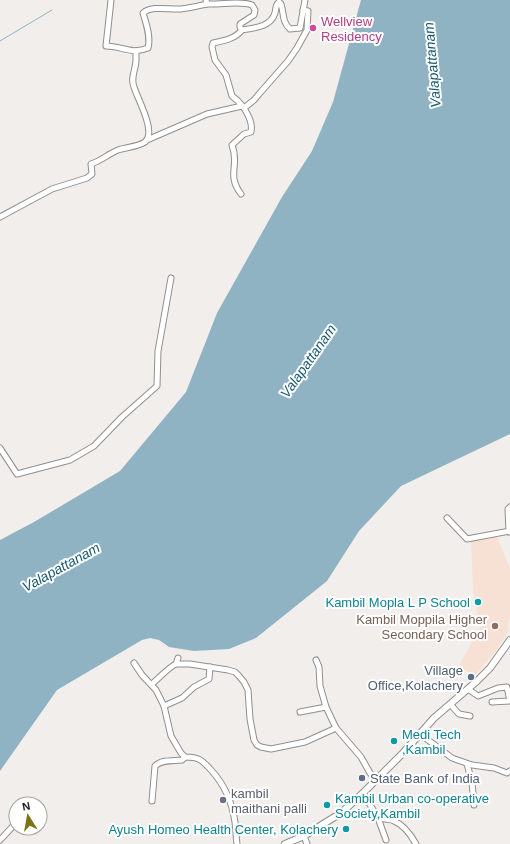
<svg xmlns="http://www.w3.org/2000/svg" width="510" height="844" font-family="Arial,sans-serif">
<rect width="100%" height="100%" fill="#f1eeeb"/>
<polygon fill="#f7e0d4" points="496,534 510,569 510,619 507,623 509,630 495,652 475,675 458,667 484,621 478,615 473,590 471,538"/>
<polygon fill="#90b3c3" points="361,0 510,0 510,434 401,486 359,531 327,581 256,638 229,649 194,651 169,647 159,640 150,638 142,640 57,690 0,771 0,540 34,522 120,471 186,392 217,313 282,197 312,151 333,102"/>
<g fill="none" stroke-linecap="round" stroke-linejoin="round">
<polyline stroke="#90b3c3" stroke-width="1" points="0,41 52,10"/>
<g stroke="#918e8c" stroke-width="7">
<g id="minor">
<path d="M111,0L106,46C122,46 131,55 148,48C151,37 146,23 143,13C152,5 169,10 181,9C190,8 198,6 207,4"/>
<path d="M206,0L207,4C221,5 239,0 252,5L255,10L254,15L240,24V27L242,30C254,28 271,27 275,13C276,9 275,5 279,2L281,4C284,13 282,22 290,29L300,28L305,0"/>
<path d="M242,30C235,39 223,41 213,43L212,47L215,60L226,75L232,96L238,101L244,108"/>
<polyline points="147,140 207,114 242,106"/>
<path d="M241,194C226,174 240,166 232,145L244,134L251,132C253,123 248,115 244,108L254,100L259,94L288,61L297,48L307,30L308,11L303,10"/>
<path d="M0,217L52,189L87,178L92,174L91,164C101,161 108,154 118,150C127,147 137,147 145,142C157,132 137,98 134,87C130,77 136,70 136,60C136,57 136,54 136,51"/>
<polyline points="0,448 17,474 70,460 94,446 122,417 157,386 158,351 171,278"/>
<polyline points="447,518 467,539 510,531"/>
<polyline points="509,532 508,509 510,507"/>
<polyline points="316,660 319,667 320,686 326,707 336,728 361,757 370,773 376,780"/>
<path d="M134,663L142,675L156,690L164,706L171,736L181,753L185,757C199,757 202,760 211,770C225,785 232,802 235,822C236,830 236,837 237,844"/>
<polyline points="176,664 190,664 228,670 235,672 239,676 244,682 248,690 250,719 254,740 257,745 261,747 271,749 305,742 336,728"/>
<path d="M152,684C158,679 170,666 176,664L178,658"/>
<polyline points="468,689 478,696 498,688 507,687 510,701 492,702"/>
<polyline points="450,704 459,714 470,716"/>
<polyline points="164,706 182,698 194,687 209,679 210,667"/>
<polyline points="300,712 326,707"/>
<polyline points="420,734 452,758 472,765 494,768 507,773 510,771"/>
<polyline points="467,764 472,782 474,805"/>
<path d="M363,793L378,818C383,819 390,819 394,821C404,825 411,835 416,844"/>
<path d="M152,801L155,766C162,759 174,761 182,760L185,757"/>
<polyline points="378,818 386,840"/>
<polyline points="304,836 307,844"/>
<polyline points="0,840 16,823"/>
</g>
</g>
<g stroke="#918e8c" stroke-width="8">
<polyline id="major" points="285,844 304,836 341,813 363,793 403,753 434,718 477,681 490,668 510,640"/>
</g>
<use href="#minor" stroke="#fff" stroke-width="5"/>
<use href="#major" stroke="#fff" stroke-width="6"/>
</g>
<circle fill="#d1479c" stroke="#fff" stroke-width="1.5" cx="313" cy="28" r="4"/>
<g fill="#0f9aa8" stroke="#fff" stroke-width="1.5">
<circle cx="478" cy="602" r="4"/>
<circle cx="394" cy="741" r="4"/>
<circle cx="327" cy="805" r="4"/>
<circle cx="346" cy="829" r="4"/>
</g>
<circle fill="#8d6e63" stroke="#fff" stroke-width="1.5" cx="495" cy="626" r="4"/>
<g fill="#5c6f8a" stroke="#fff" stroke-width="1.5">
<circle cx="471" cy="677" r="4"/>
<circle cx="362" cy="778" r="4"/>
</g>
<circle fill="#6b7280" stroke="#fff" stroke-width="1.5" cx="223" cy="800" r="4"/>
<g text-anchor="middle" stroke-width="4" stroke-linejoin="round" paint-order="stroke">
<g font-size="13" fill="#b23c85" stroke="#fff" text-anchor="start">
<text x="321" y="26">Wellview<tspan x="321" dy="15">Residency</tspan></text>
</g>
<g font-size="13" fill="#0d838f" stroke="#fff" text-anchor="end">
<text x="470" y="607">Kambil Mopla L P School</text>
<text x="402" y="739" text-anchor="start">Medi Tech<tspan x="402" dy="15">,Kambil</tspan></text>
<text x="335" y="803" text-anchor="start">Kambil Urban co-operative<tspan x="335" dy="15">Society,Kambil</tspan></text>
<text x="338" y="834">Ayush Homeo Health Center, Kolachery</text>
</g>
<g font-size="13" fill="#785e54" stroke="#fff" text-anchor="end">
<text x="487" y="624">Kambil Moppila Higher<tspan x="487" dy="15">Secondary School</tspan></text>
</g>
<g font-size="13" fill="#4e5e75" stroke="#fff" text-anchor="end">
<text x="463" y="675">Village<tspan x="463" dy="15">Office,Kolachery</tspan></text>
<text x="370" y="783" text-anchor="start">State Bank of India</text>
</g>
<g font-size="13" fill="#5b616d" stroke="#fff" text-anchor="start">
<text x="231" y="798">kambil<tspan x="231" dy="15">maithani palli</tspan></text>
</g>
<g font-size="14" font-style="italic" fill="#175a71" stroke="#fff">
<text transform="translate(432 65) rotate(-95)" y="5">Valapattanam</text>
<text transform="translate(308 361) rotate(-55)" y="5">Valapattanam</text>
<text transform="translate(61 567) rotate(-29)" y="5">Valapattanam</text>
</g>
</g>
<g transform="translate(28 816) rotate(349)"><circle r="19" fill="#ffffff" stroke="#a5a5a4"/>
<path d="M0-3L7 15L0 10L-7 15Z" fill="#797418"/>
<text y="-6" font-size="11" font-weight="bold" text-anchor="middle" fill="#1e1d1c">N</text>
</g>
</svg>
